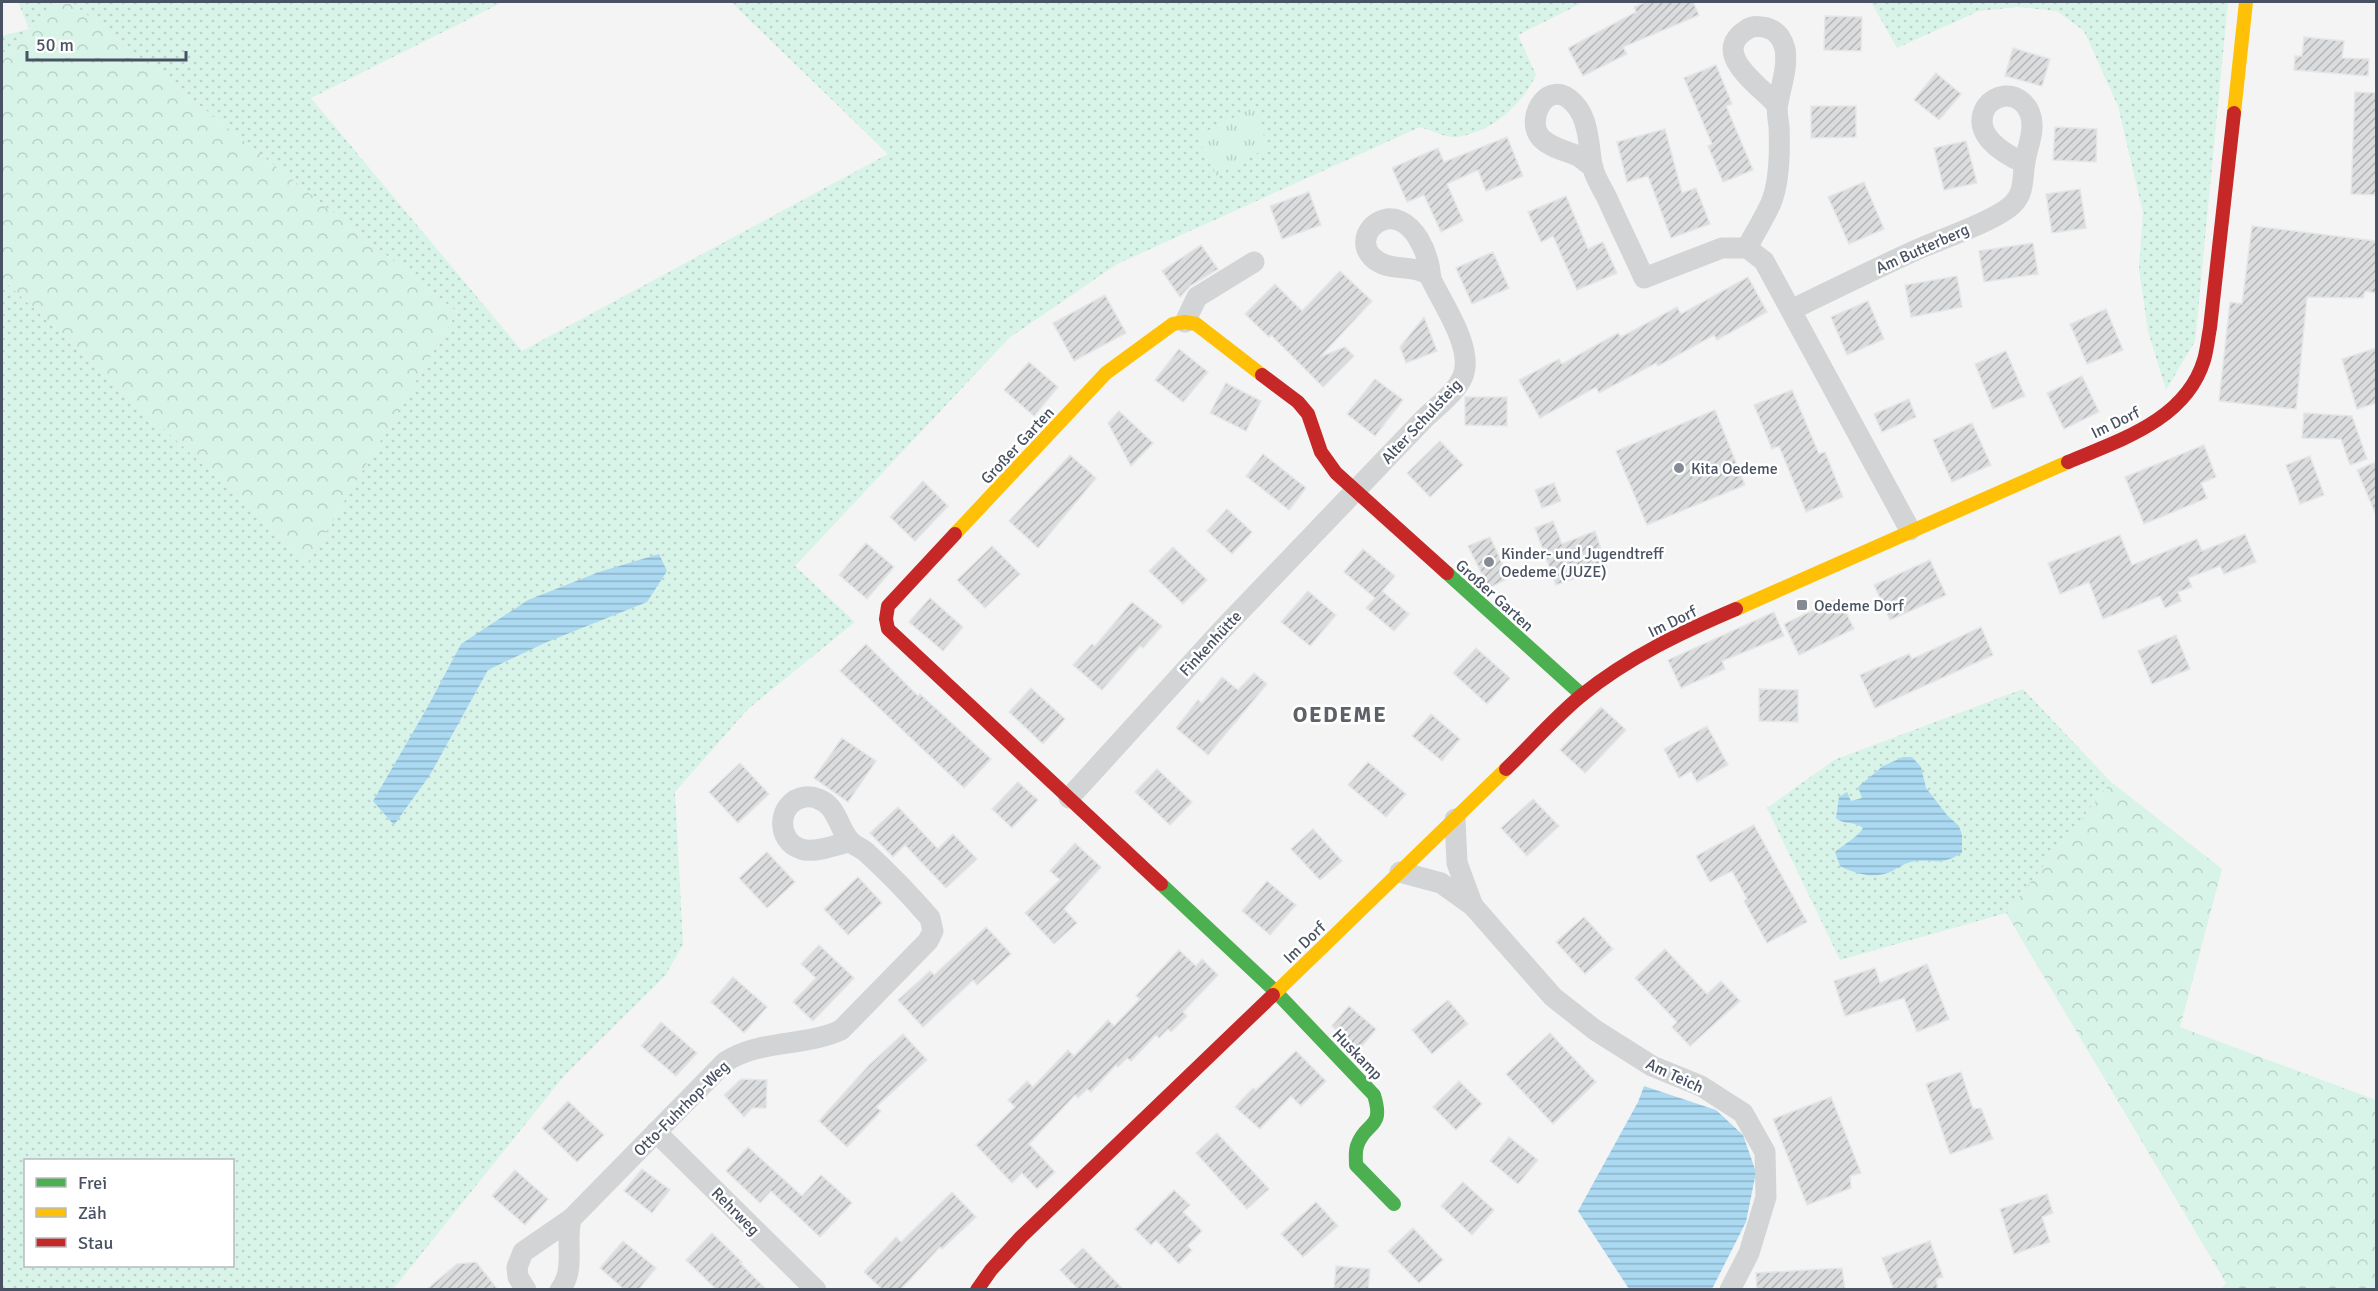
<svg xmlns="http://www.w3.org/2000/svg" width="2378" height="1291" font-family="Signika,sans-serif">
<defs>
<pattern id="grass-dots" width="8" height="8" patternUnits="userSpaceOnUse" patternTransform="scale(1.5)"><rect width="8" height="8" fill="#d8f3e7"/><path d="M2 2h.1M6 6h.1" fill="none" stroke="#bbd2c9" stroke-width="1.8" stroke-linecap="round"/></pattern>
<pattern id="forest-crowns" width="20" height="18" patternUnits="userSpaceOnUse" patternTransform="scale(1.5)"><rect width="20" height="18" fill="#d8f3e7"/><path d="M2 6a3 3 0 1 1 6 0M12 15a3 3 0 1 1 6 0" fill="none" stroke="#bbd2c9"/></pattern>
<pattern id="park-tufts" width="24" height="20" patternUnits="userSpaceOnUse" patternTransform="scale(1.5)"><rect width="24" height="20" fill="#d8f3e7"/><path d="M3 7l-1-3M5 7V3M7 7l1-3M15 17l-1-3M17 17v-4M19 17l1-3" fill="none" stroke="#bbd2c9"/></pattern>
<pattern id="water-rules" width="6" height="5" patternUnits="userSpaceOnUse" patternTransform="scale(1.5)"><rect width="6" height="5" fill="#abd9f2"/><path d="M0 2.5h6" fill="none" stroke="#8db3c7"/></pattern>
<pattern id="building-hatch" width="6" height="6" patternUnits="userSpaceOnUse" patternTransform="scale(1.5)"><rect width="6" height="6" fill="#dbdcde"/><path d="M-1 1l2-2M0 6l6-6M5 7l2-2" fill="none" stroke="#b4b5b7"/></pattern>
</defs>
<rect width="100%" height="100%" fill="#f4f4f4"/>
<g fill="url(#grass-dots)" fill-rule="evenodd">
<polygon points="18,2 53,2 2,62 2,36 29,29"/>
<path d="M71,2H503L311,98L522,351L888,154L731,2H1584L1518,35L1536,75C1522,105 1490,133 1457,137C1446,138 1431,130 1420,127L1117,264L1009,338L795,566L855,622L748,709L675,792L683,944L665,976L564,1076L394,1288L395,1289H2V279L308,562L457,312ZM599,572L547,642L488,670L430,775L394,825L427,708L461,644L529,600ZM26,1160H232V1266H26Z"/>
<polygon points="1871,2 2228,2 2195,341 2166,390 2148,331 2139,269 2143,213 2118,106 2084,31 2057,11 2018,7 1979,11 1897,48"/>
<polygon points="2023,689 2111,782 2006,913 1840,960 1767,808 1834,760"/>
</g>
<g fill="url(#forest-crowns)">
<polygon points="53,2 71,2 457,312 308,562 2,279 2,62"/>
<polygon points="2111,782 2222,869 2180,1027 2376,1100 2376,1289 2221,1289 2226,1283 2006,913"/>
</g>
<polygon fill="url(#park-tufts)" points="1256,106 1267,148 1216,176 1197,136"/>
<g fill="url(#water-rules)">
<polygon points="659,554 667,571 647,602 547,642 488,670 430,775 394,825 373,801 427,708 461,644 528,600 599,572"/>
<path d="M1903,757H1912L1921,767L1926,788L1947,815L1959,826L1962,835V853C1941,865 1938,860 1916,861C1906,862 1900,867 1890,872C1873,879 1856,874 1840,866L1835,852C1844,844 1858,837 1863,828C1853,820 1846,826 1836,818L1839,797L1847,792L1851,801L1862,798L1858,787L1883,766Z"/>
<polygon points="1644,1086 1716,1110 1743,1135 1756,1172 1746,1222 1712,1289 1629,1289 1578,1211 1638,1102"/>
</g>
<g fill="url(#building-hatch)" stroke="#e5e6e7" stroke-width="1.5">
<polygon points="1646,2 1693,2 1699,15 1623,47 1627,54 1583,76 1568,48 1636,12 1634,7"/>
<polygon points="1825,16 1862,17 1861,51 1824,50"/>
<polygon points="2304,37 2344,41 2342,58 2369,59 2368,76 2294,70 2295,56 2302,56"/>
<polygon points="2013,48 2050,59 2042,86 2005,76"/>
<polygon points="1716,65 1732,104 1726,106 1753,170 1723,182 1708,146 1712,144 1684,78"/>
<polygon points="1936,73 1961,94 1939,120 1914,100"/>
<polygon points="2355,92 2376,93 2376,195 2351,194"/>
<polygon points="1811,106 1856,106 1856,137 1811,138"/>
<polygon points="2055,127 2097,129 2096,162 2053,160"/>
<polygon points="1665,129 1682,193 1696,188 1710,224 1671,238 1648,176 1627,182 1617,142"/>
<polygon points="1507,137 1523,176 1486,191 1478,170 1447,184 1463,221 1441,232 1424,195 1407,202 1392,168 1438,148 1444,162"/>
<polygon points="1966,141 1977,183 1944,190 1934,148"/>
<polygon points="1864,182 1884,229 1849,244 1828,197"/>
<polygon points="2080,189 2086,228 2052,233 2046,194"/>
<polygon points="1309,192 1321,225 1282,239 1270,206"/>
<polygon points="1566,196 1588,249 1603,242 1617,273 1577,290 1553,236 1541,242 1528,212"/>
<polygon points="2252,226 2376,241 2376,293 2365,291 2363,298 2307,297 2296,409 2219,401 2230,302 2242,304"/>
<polygon points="2033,243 2038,274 1984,282 1979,251"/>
<polygon points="1201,245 1218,269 1190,286 1180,297 1162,271"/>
<polygon points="1493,252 1509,288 1472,304 1456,268"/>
<polygon points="1340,271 1372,301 1320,357 1345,347 1354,356 1323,387 1271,335 1269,337 1245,314 1275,284 1302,311"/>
<polygon points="1957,276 1962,307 1911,317 1905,285"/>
<polygon points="1748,277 1767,312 1717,340 1714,335 1658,366 1656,363 1599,393 1596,387 1540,418 1519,380 1559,359 1562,364 1618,333 1621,337 1677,307 1681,314"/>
<polygon points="1105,295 1126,333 1074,361 1053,323"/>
<polygon points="1868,301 1884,339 1847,355 1831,317"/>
<polygon points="2106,309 2123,350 2087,364 2070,324"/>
<polygon points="1424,317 1437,351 1406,363 1400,347"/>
<polygon points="2376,348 2376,403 2357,409 2342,359"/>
<polygon points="1179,349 1208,372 1183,402 1155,380"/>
<polygon points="2006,351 2025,396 1993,409 1975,364"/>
<polygon points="1029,362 1058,387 1034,416 1004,390"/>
<polygon points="2082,376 2099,412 2064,429 2047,393"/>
<polygon points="1375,379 1403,400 1375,436 1347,414"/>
<polygon points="1226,383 1261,401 1246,431 1210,413"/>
<polygon points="1792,390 1819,454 1825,452 1843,497 1806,512 1779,446 1772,449 1754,405"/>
<polygon points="1465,397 1507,397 1507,426 1465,425"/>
<polygon points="1909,399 1916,417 1882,432 1874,414"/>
<polygon points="1715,410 1745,485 1647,525 1616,451"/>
<polygon points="1119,411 1153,443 1131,466 1108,423"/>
<polygon points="2304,413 2352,416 2367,459 2350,465 2341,439 2302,438"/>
<polygon points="1972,423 1991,465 1952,482 1933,440"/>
<polygon points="1440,441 1463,465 1430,497 1407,473"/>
<polygon points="2204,445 2216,477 2201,483 2207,498 2144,524 2125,477"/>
<polygon points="1263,454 1306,488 1289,510 1246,476"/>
<polygon points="1070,455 1096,478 1038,548 1009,521"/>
<polygon points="2310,456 2324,495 2300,504 2286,465"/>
<polygon points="2376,462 2376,515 2357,470"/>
<polygon points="923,481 948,506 915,541 890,517"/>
<polygon points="1554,483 1561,501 1542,508 1535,490"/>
<polygon points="1227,509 1252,532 1232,554 1207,531"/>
<polygon points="1553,521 1562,544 1595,531 1607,567 1556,585 1535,528"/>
<polygon points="2245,534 2256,562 2224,574 2220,566 2188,578 2192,587 2178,592 2181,601 2165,608 2160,596 2103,619 2089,582 2060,594 2048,563 2120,535 2132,565 2197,539 2202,551"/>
<polygon points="1490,537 1509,578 1489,588 1468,546"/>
<polygon points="866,543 894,567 867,599 839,575"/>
<polygon points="992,546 1020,574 985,608 957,580"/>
<polygon points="1173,547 1207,580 1183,604 1149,571"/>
<polygon points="1363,549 1395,576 1382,591 1409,614 1394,631 1366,608 1375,598 1344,572"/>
<polygon points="1930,560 1946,595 1890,620 1874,585"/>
<polygon points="1308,591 1336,615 1310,646 1281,622"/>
<polygon points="930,598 963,627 943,651 909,622"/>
<polygon points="1839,598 1854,629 1799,655 1784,624"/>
<polygon points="1132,602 1162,626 1143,648 1140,646 1102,690 1073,665 1092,644 1095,646"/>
<polygon points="1774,612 1784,636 1722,661 1725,669 1681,688 1668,660"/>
<polygon points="1981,627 1993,655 1875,708 1860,675 1909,654 1912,659"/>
<polygon points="2176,635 2190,669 2152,684 2138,651"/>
<polygon points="866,644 918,696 920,694 991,759 964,788 840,671"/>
<polygon points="1476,648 1510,678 1487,704 1453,673"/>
<polygon points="1254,673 1267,684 1208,755 1176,728 1198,700 1202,703 1222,677 1238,690"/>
<polygon points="1031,688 1065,719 1043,744 1009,712"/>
<polygon points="1759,689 1798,690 1798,722 1759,721"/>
<polygon points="1601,707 1626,730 1585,773 1560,750"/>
<polygon points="1431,714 1460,739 1442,761 1412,736"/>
<polygon points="1707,726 1728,765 1697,782 1691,771 1679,778 1664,749"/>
<polygon points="842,738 876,761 848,802 814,778"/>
<polygon points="1368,762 1406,794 1386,817 1348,785"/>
<polygon points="740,763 769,794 738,823 709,792"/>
<polygon points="1157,769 1192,802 1170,825 1135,792"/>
<polygon points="1018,782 1038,800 1012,828 992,809"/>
<polygon points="1533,799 1559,826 1527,856 1501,828"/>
<polygon points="898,807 938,849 953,834 977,859 946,888 905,845 893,857 870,833"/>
<polygon points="1754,825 1807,922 1767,943 1744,901 1747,899 1732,871 1710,882 1696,856"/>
<polygon points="1313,829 1342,861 1320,880 1291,849"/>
<polygon points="1075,843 1101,867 1064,909 1077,923 1054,944 1025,913 1060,880 1050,871"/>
<polygon points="767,852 795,882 767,908 739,878"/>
<polygon points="858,877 882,903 848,935 824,909"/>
<polygon points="1267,881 1296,905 1270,935 1242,911"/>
<polygon points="1584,917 1613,949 1585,974 1556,942"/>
<polygon points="986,927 1011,954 977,985 973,980 923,1027 898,1000 930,971 934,975"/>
<polygon points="819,945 854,978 813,1021 793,1002 816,978 801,964"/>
<polygon points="1665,949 1707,994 1721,981 1740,1001 1690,1046 1672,1027 1677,1022 1635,978"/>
<polygon points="1179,950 1196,966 1202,959 1218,975 1183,1012 1187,1016 1171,1032 1168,1029 1159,1038 1156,1035 1131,1061 1127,1058 1118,1067 1116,1065 1091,1092 1087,1089 1078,1098 1075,1095 1029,1144 1055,1172 1037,1189 1022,1173 1012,1183 976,1145 1015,1107 1008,1100 1027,1081 1033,1087 1068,1050 1074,1056 1108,1020 1114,1026 1140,999 1136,996"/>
<polygon points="1927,964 1949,1019 1917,1032 1904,998 1845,1016 1834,981 1875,968 1880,983"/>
<polygon points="733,977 767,1007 744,1033 711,1002"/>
<polygon points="1448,1000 1468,1024 1432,1054 1412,1030"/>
<polygon points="1349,1006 1376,1029 1357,1052 1332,1026"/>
<polygon points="661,1022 697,1053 676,1076 641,1046"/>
<polygon points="1550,1033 1596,1082 1553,1124 1506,1074"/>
<polygon points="903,1034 927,1060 876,1107 881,1111 847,1147 819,1121 869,1065"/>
<polygon points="1296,1051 1326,1081 1301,1106 1291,1096 1260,1129 1235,1107 1253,1088 1256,1090"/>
<polygon points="1961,1072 1973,1109 1981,1108 1993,1139 1950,1154 1926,1084"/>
<polygon points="741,1079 767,1080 766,1108 752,1108 744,1117 724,1095"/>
<polygon points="1459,1081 1482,1104 1456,1130 1433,1107"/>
<polygon points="1831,1097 1861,1173 1850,1176 1851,1188 1807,1205 1773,1119"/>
<polygon points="568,1101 604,1135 577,1162 542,1128"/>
<polygon points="1217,1133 1269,1189 1247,1209 1196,1153"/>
<polygon points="1509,1137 1538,1160 1518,1184 1490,1161"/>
<polygon points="748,1147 802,1196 821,1175 852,1203 820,1237 771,1191 760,1203 726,1171"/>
<polygon points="642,1169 670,1190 652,1213 624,1191"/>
<polygon points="515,1170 548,1199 525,1225 492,1196"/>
<polygon points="1463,1182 1494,1210 1472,1235 1441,1206"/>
<polygon points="1174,1190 1190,1205 1183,1212 1202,1231 1187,1246 1192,1250 1179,1264 1156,1240 1151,1245 1135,1229"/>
<polygon points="952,1192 976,1217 942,1249 940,1247 900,1290 883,1290 864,1272 896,1237 901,1242"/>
<polygon points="2047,1194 2053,1213 2042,1217 2050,1242 2014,1254 2000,1209"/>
<polygon points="1316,1202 1338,1226 1303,1257 1281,1234"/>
<polygon points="1413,1228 1443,1260 1419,1283 1388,1251"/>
<polygon points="712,1233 742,1262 740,1263 767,1290 717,1290 686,1260"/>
<polygon points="623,1241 656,1268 638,1290 625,1290 600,1268"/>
<polygon points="1930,1241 1943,1277 1936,1279 1938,1290 1894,1290 1882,1258"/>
<polygon points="1083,1248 1124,1290 1079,1290 1060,1270"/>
<polygon points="476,1262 498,1290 426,1290 457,1264"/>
<polygon points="1336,1266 1370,1269 1368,1290 1334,1290"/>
<polygon points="1842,1268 1845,1290 1757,1290 1756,1273"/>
</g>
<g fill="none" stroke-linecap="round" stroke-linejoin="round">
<g stroke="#d2d4d6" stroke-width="21">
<path d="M1593,167C1588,164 1583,159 1578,156C1565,150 1552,149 1541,138C1525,121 1545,82 1568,98C1589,113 1588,141 1592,165C1594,176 1602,188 1607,198C1619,225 1632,251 1644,278L1722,248H1747L1764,261L1910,530"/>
<path d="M1747,248C1754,234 1764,219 1771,203C1780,181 1780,150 1779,126C1778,119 1776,110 1778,103C1781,85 1788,68 1785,49C1783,41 1779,34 1772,30C1765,26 1753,25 1746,30C1709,54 1762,87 1777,105"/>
<path d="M1791,310C1832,290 1873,270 1914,251C1938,240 1996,221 2013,204C2025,192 2022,177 2025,162C2027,147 2035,132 2031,117C2028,105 2018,95 2005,96C1997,97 1991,100 1986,107C1970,134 2004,154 2024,163"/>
<polyline points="1185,322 1197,297 1254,262"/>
<path d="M1069,798L1221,631L1423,420C1436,407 1456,393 1463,376C1474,348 1442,303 1431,279C1430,274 1430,270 1429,265C1425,249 1416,228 1400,221C1378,211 1354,238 1372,257C1389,274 1415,262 1431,277"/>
<polyline points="1455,819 1457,863 1473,906"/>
<polyline points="1400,872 1441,883 1473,906 1553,997 1595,1030 1652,1066 1701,1086 1743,1113 1765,1152 1766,1197 1749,1253 1730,1290"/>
<polyline points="656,1132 816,1290"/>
<path d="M526,1290L518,1277L517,1267L523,1252L571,1219L725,1062C760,1039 804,1047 841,1030L928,941L933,931L930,918C910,895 888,872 866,852C861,848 855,846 851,842C841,832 839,817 830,807C824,800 814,796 805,797C777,801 775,841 801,849C815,854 836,844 850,842"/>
<path d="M560,1290C576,1269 565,1244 571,1219"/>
</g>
<g stroke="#4caf50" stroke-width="14">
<polyline points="1447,573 1582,695"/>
<path d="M1161,884L1276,992L1374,1095C1385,1130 1365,1121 1357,1146C1355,1152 1356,1159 1356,1165L1394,1204"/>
</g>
<g stroke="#ffc107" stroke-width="14">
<polyline points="2234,113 2246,2"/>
<polyline points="955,534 1106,373 1173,324 1185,322 1196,324 1262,375"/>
<polyline points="1736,609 2068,462"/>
<polyline points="1273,995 1506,769"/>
</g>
<g stroke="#c62828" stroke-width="14">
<polyline points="1262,375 1298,402 1308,414 1321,452 1336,473 1447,573"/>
<path d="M2068,462C2120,440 2186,420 2204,360C2207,350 2208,338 2210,328L2234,113"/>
<polyline points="955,534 888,606 886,619 888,629 1161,884"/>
<path d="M1506,769C1531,745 1555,717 1582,695C1629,657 1682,632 1736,609"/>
<polyline points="977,1290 991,1270 1021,1237 1273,995"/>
</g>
</g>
<g fill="#858b95" stroke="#fff" stroke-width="2">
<circle cx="1679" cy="468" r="6"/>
<circle cx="1489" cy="562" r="6"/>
<rect x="1796" y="599" width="12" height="12" rx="3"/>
</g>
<g text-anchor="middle" stroke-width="5" stroke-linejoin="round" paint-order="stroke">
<g font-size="16" fill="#495262" stroke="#fff">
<text transform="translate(1922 248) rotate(-24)" y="6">Am Butterberg</text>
<text transform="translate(1421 421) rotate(-47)" y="6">Alter Schulsteig</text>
<text transform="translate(2115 422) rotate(-26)" y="6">Im Dorf</text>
<text transform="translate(1017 445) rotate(-47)" y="6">Großer Garten</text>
<text transform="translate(1495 595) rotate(42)" y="6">Großer Garten</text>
<text transform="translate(1672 621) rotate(-26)" y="6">Im Dorf</text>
<text transform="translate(1210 643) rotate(-47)" y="6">Finkenhütte</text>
<text transform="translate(1304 942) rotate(-44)" y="6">Im Dorf</text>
<text transform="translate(1358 1054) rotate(46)" y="6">Huskamp</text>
<text transform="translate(1675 1075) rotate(25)" y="6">Am Teich</text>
<text transform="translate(681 1108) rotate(-45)" y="6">Otto-Fuhrhop-Weg</text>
<text transform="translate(736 1211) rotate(45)" y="6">Rehrweg</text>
</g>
<g font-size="16" fill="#495262" stroke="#fff" text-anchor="start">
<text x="1691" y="474">Kita Oedeme</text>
<text x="1501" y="559">Kinder- und Jugendtreff<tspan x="1501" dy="18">Oedeme (JUZE)</tspan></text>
<text x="1814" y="611">Oedeme Dorf</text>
</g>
<g font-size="22" font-weight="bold" letter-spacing="1.5" fill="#5f6168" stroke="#fff">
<text x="1340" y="722">OEDEME</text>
</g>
</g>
<rect width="2378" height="1291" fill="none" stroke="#495262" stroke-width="6"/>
<rect x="24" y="1159" width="210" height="108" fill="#ffffff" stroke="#b6bac0" stroke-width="1.5"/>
<rect x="36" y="1178" width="30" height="9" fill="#4caf50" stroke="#b6bac0" stroke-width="1.5"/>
<text x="78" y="1189" font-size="18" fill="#495262">Frei</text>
<rect x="36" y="1208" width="30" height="9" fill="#ffc107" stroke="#b6bac0" stroke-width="1.5"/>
<text x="78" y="1219" font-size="18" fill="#495262">Zäh</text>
<rect x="36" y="1238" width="30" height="9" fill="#c62828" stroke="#b6bac0" stroke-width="1.5"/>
<text x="78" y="1249" font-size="18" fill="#495262">Stau</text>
<path d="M27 51v9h159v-9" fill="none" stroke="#495262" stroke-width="3"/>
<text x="36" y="51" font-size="18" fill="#495262" stroke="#ffffff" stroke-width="4.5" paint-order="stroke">50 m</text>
</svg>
